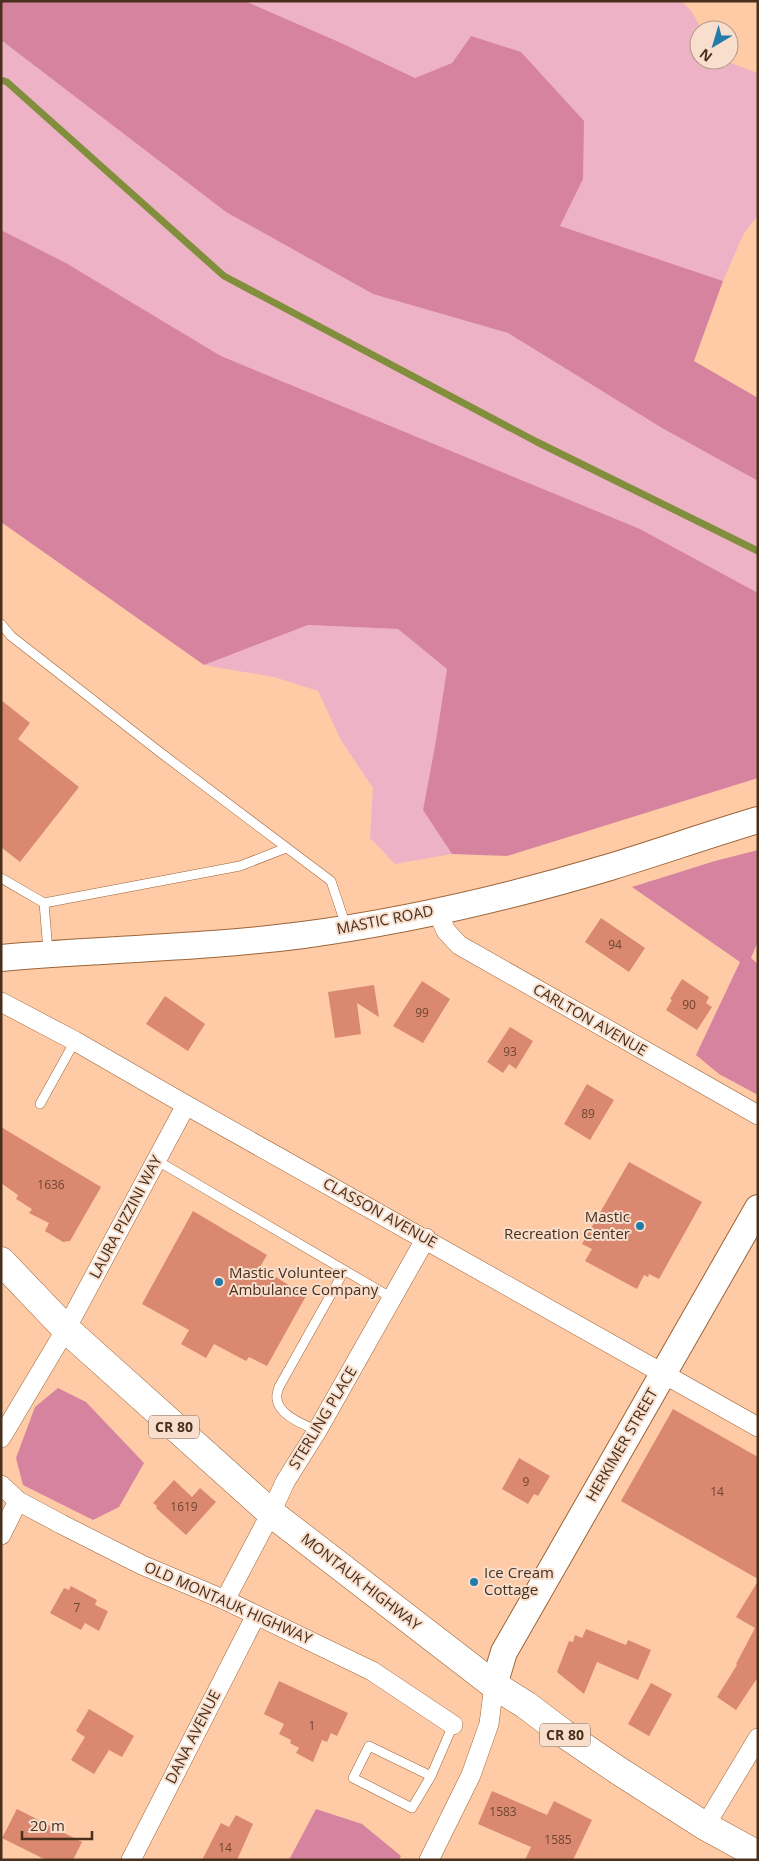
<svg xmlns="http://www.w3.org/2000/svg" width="759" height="1861" font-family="'Open Sans',sans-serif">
<rect width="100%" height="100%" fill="#fecba6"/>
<g fill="#edb2c5">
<polygon points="245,1 682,1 691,11 702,30 699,30 699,60 723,60 758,73 758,215 743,235 723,281 560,226 583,179 471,36 452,63 415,78 339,42"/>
<polygon points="1,40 226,212 373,294 508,333 662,428 758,481 758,593 640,529 221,356 66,263 1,230"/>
<polygon points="308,625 398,629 447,669 435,746 423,810 452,854 395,864 370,838 373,788 341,740 318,691 274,677 204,665"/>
</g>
<g fill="#d683a0">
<polygon points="1,1 245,1 339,42 415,78 452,63 471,36 521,52 584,121 583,179 560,226 723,281 694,361 758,398 758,481 662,428 508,333 373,294 226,212 1,40"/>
<polygon points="1,230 66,263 221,356 640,529 758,593 758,778 507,856 452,854 423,810 435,746 447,669 398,629 308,625 204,665 1,522"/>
<polygon points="758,850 758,941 751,958 758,964 758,1095 719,1074 696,1055 740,962 632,887 715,861"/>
<polygon points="58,1388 86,1402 144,1463 119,1507 93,1520 23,1485 16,1458 35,1407"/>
<polygon points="316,1809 362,1824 401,1856 399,1860 289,1860"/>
</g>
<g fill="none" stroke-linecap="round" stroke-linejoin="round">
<polyline stroke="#818f3d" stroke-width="7" points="1,80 7,82 224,276 537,442 758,551"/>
</g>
<g fill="#da886f">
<polygon points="1,700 30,723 18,739 79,787 20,862 1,847"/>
<polygon points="601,918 645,948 629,972 585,942"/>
<polygon points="682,979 709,997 706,1003 712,1007 697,1030 666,1010 672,1000 670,999"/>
<polygon points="422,981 450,999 423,1043 393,1026"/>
<polygon points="374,985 379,1017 357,1003 361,1034 335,1038 328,992"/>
<polygon points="165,996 205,1024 188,1051 146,1024"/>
<polygon points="510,1027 533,1041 516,1069 509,1064 503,1073 487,1062"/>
<polygon points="587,1084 614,1100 590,1140 564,1124"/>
<polygon points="1,1127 101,1187 70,1241 63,1242 45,1231 49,1223 29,1213 32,1209 16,1199 18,1195 1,1183"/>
<polygon points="629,1162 702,1202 659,1279 649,1274 648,1277 644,1275 637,1289 585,1261 592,1249 582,1244"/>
<polygon points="193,1211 267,1255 260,1267 306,1296 267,1366 249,1357 246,1361 214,1344 206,1358 181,1344 189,1330 142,1304"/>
<polygon points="673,1409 758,1457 758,1579 621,1501"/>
<polygon points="519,1458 550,1476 538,1496 534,1494 528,1504 502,1489"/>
<polygon points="174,1480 192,1497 200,1488 216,1502 186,1535 156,1508 157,1506 153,1503"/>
<polygon points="758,1581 758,1677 736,1710 717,1697 737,1665 736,1664 755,1628 736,1617"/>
<polygon points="71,1586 97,1600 95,1605 108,1611 99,1631 85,1623 81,1630 50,1613 64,1588 69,1590"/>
<polygon points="586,1629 626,1645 628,1640 651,1650 638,1680 597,1662 584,1694 557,1672 569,1641 573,1642 575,1635 582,1638"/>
<polygon points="279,1681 348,1713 337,1736 331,1733 327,1742 322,1740 313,1762 296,1753 299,1748 290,1743 291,1740 279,1734 284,1724 264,1714"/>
<polygon points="651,1683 672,1694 649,1736 628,1724"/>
<polygon points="89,1709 134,1736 122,1757 109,1750 94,1774 71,1760 85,1737 76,1731"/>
<polygon points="492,1791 547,1815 554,1801 592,1820 573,1860 525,1860 531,1847 478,1824"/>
<polygon points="17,1809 82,1842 73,1860 46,1860 2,1838"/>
<polygon points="236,1815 253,1824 237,1860 202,1860 221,1823 229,1827"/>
</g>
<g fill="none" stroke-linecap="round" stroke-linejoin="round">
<g stroke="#9c6437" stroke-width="10">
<g id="lane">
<polyline points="1,624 11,636 161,753 331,881 346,926"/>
<polyline points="1,878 44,903 240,866 286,848"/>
<polyline points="44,903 48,951"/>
<polyline points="40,1104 75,1041"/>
<polyline points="156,1160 392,1298"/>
<path d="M317,1431C304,1424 279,1416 277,1399C276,1396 278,1390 279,1387L344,1271"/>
<polyline points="431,1776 369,1746 353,1778 412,1808 431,1776 453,1725"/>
</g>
</g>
<g stroke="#9c6437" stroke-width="20">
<g id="street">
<polyline points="437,911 446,931 459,945 758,1115"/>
<polyline points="1,1002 75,1041 186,1105 758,1427"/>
<polyline points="1,1438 66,1329 186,1105"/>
<polyline points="1,1485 18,1501 61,1524 142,1565 225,1600 372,1671 453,1725"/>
<polyline points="1,1535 18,1501"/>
<polyline points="225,1600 271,1513 285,1482 317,1431 426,1238"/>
<polyline points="705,1826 758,1738"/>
<polyline points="131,1860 256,1615"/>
<polyline points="429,1860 471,1775 489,1724 494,1685"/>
</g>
</g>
<g stroke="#9c6437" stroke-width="28">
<g id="secondary">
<path d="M1,958C102,949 203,948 303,935C407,921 510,897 610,867C659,852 708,835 758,820"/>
<polyline points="494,1685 504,1652 758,1208"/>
</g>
</g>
<g stroke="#9c6437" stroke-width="29">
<polyline id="primary" points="1,1261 66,1329 271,1513 494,1685 526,1705 563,1733 619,1771 705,1826 758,1855"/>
</g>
<use href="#lane" stroke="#fff" stroke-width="9"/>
<use href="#street" stroke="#fff" stroke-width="19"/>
<use href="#secondary" stroke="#fff" stroke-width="26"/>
<use href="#primary" stroke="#fff" stroke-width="28"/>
</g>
<g fill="#237baa" stroke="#f8decc" stroke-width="2">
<circle cx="640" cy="1226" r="5"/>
<circle cx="219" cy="1282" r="5"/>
<circle cx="474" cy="1582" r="5"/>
</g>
<g text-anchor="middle" stroke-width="4" stroke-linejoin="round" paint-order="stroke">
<g font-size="12" fill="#6d4632">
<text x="615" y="949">94</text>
<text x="689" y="1009">90</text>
<text x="422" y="1017">99</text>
<text x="510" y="1056">93</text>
<text x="588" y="1118">89</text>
<text x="51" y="1189">1636</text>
<text x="526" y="1486">9</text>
<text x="717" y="1496">14</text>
<text x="184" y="1511">1619</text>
<text x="77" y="1612">7</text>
<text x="312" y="1730">1</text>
<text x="503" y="1816">1583</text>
<text x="558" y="1844">1585</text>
<text x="225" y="1852">14</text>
</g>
<g fill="#f8decc" stroke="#7e6452" stroke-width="1">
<rect x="149" y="1415.5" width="50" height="23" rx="4"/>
<rect x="540" y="1723.5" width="50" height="23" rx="4"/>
</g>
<g font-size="14" font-weight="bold" fill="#49301d">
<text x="174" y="1432">CR 80</text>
<text x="565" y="1740">CR 80</text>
</g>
<g font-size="15" fill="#49301d" stroke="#f8decc">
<text transform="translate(385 920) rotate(-11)" y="5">MASTIC ROAD</text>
<text transform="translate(590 1020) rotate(30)" y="5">CARLTON AVENUE</text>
<text transform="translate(380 1213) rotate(29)" y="5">CLASSON AVENUE</text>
<text transform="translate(126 1217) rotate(-62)" y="5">LAURA PIZZINI WAY</text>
<text transform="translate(323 1418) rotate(-59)" y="5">STERLING PLACE</text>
<text transform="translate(622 1445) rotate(-60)" y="5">HERKIMER STREET</text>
<text transform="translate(361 1582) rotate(38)" y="5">MONTAUK HIGHWAY</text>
<text transform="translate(228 1603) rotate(24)" y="5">OLD MONTAUK HIGHWAY</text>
<text transform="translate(193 1737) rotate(-63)" y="5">DANA AVENUE</text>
</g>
<g font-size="15" fill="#49301d" stroke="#f8decc" text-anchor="start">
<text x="630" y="1222" text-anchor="end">Mastic<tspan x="630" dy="17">Recreation Center</tspan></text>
<text x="229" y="1278">Mastic Volunteer<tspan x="229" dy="17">Ambulance Company</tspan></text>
<text x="484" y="1578">Ice Cream<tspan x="484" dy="17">Cottage</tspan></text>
</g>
</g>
<rect width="759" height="1861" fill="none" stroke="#49301d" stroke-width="5"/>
<g transform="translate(714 45) rotate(218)"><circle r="24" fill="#f8decc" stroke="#b29886"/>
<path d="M0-4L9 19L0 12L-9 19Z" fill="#237baa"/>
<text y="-8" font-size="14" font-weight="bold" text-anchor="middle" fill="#49301d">N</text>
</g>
<path d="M22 1831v8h70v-8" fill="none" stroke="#49301d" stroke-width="2.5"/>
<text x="30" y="1831" font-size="15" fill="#49301d" stroke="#f8decc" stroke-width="4" paint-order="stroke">20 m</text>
</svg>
